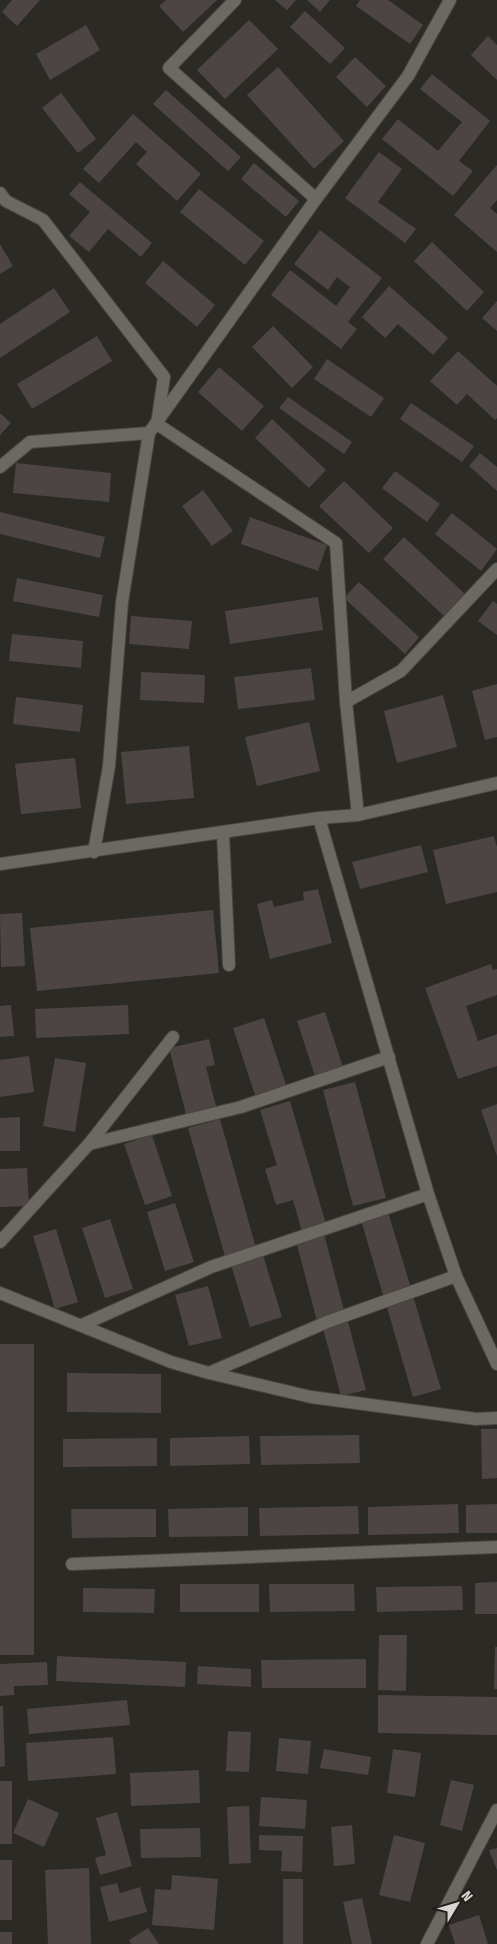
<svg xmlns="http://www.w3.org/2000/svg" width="497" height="1944" font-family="'Fira Sans Condensed',sans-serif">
<rect width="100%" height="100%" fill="#2c2a25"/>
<g fill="#4c4544">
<polygon points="12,0 40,0 17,26 2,12"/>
<polygon points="166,0 217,0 183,32 159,6"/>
<polygon points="275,0 296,0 287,10"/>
<polygon points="307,0 330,0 320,12"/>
<polygon points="360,0 388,0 423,25 410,44 356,6"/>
<polygon points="305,11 345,48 330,64 290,27"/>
<polygon points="249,20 278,49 225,99 197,70"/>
<polygon points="86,25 100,50 50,80 36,54"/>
<polygon points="488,36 497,45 497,80 471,55"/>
<polygon points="355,57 386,86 367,107 336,77"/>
<polygon points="278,67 344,141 314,169 247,95"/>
<polygon points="432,74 490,121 459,161 473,171 453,196 382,139 398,119 438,151 462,122 420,89"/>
<polygon points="166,90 241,157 228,171 153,104"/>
<polygon points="61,93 96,139 78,153 42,108"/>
<polygon points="133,114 201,174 177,201 136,164 147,152 136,142 99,183 83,169"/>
<polygon points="379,152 402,169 378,202 416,229 405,243 345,198"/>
<polygon points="254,163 299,201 286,217 241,179"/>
<polygon points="497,165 497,200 490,208 497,214 497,252 454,215"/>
<polygon points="80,182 152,243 141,257 108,229 89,252 69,236 90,212 69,194"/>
<polygon points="199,189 264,241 245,265 180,212"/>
<polygon points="320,230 382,278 348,322 357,329 341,349 271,295 290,270 336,306 350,287 337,277 328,290 294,264"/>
<polygon points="432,242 484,292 467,311 414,261"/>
<polygon points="0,244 13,266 0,274"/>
<polygon points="163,261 215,305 197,327 145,283"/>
<polygon points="389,286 448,338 433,355 398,324 385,338 362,317"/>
<polygon points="54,288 70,312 0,358 0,324"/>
<polygon points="497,301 497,331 482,318"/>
<polygon points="273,326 313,367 292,388 252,347"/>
<polygon points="97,336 112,361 32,409 17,384"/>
<polygon points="458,351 497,386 497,418 495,420 467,394 457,405 430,381"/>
<polygon points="327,359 384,398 371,417 314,379"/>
<polygon points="219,367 264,406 242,431 198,392"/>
<polygon points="288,397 352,442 344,454 279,408"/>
<polygon points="411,403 474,446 462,462 400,419"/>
<polygon points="0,413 11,423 0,435"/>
<polygon points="272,419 326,470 309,488 255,438"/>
<polygon points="480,453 497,467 497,491 469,466"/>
<polygon points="16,463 111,473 109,502 13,493"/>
<polygon points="395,471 440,504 427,522 382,488"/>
<polygon points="344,481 393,528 369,553 319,506"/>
<polygon points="203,490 233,531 212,546 182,506"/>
<polygon points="0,512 105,537 100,558 0,534"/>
<polygon points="452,513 497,549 481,571 435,534"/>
<polygon points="250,517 327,545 318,571 241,544"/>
<polygon points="404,537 465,594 444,616 383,559"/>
<polygon points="17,578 103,595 99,617 13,601"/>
<polygon points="359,582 419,637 405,654 344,598"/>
<polygon points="318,597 323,630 230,644 225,611"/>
<polygon points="493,601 497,604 497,635 478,621"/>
<polygon points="131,616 192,621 189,649 129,644"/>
<polygon points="12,634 83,641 81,668 9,661"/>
<polygon points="311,668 315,700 238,709 234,677"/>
<polygon points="141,672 205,675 204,703 140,700"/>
<polygon points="497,684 497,737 485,740 472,691"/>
<polygon points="443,695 457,747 397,763 384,711"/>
<polygon points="16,697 83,705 80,732 13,724"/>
<polygon points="309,722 320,771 257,786 245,737"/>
<polygon points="189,746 194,798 126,804 121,752"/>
<polygon points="75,758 81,808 21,814 15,764"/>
<polygon points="494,836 497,847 497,892 446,904 433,850"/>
<polygon points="421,845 428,872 360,889 352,862"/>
<polygon points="318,889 332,943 270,959 257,904 272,900 274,907 304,900 303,892"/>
<polygon points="213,910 219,973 37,991 30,928"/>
<polygon points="22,913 25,966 1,967 0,914"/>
<polygon points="491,964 493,970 497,969 497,995 466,1006 478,1041 497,1034 497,1066 458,1079 425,988"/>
<polygon points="11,1005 14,1036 0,1037 0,1006"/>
<polygon points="128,1005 129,1034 36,1038 35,1009"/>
<polygon points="325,1012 343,1067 315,1076 297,1021"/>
<polygon points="264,1018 287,1088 256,1098 233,1028"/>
<polygon points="209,1039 215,1065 206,1067 217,1110 187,1118 169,1048"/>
<polygon points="29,1056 34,1092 0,1097 0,1060"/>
<polygon points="55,1058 86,1063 75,1132 43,1126"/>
<polygon points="355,1082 386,1198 353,1206 323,1090"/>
<polygon points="290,1101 326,1224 302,1232 293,1200 276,1205 265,1169 277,1165 260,1110"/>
<polygon points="497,1104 497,1156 481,1110"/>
<polygon points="20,1117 20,1151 0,1151 0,1118"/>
<polygon points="220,1119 256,1248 225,1256 188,1128"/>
<polygon points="152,1135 172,1196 145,1205 124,1144"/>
<polygon points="27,1168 29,1206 0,1207 0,1169"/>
<polygon points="175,1203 194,1262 165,1271 147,1212"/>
<polygon points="388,1212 411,1288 383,1295 361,1220"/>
<polygon points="110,1219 133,1289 105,1298 82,1228"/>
<polygon points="56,1229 78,1302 55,1309 33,1236"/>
<polygon points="324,1234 345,1314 317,1321 296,1241"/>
<polygon points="263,1255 282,1317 250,1327 231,1265"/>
<polygon points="208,1286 222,1338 189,1346 175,1295"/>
<polygon points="413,1296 441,1389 413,1397 386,1304"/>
<polygon points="348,1322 366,1390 341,1396 323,1328"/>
<rect x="0" y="1344" width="34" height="311"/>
<polygon points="67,1373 161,1374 161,1413 67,1412"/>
<polygon points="481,1429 497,1429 497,1478 482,1479"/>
<polygon points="359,1435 360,1463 261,1465 260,1436"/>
<polygon points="249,1436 250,1464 170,1466 170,1438"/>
<polygon points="157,1438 157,1466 63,1467 63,1439"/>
<polygon points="458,1504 459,1533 368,1535 368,1507"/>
<polygon points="497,1504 497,1533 466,1533 466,1505"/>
<polygon points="358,1506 359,1534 260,1536 259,1508"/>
<polygon points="248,1507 248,1536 169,1537 168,1509"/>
<polygon points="71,1509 156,1509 156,1537 72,1538"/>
<polygon points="497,1582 497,1614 475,1614 475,1583"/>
<rect x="180" y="1584" width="79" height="28"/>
<polygon points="269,1584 354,1584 355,1611 270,1612"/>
<polygon points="462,1586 463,1610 377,1612 376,1587"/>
<polygon points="83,1588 155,1589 154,1613 83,1612"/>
<polygon points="379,1635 407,1635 406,1691 378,1690"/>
<polygon points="495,1647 497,1647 497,1689 494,1689"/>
<polygon points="57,1656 186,1662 185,1687 56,1681"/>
<polygon points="366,1659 366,1688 262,1688 261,1660"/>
<polygon points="47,1662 48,1685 14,1686 14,1695 0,1696 0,1664"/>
<polygon points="198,1666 251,1669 251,1687 197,1684"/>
<polygon points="378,1695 497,1697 497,1735 378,1733"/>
<polygon points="127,1700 130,1725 29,1734 27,1709"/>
<polygon points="0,1706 3,1706 5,1766 0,1767"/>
<polygon points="228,1731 251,1732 249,1772 226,1771"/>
<polygon points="113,1737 116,1774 28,1781 26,1743"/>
<polygon points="279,1738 311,1741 308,1774 276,1771"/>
<polygon points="324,1749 371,1757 368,1775 320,1768"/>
<polygon points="393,1749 421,1753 415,1797 387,1793"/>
<polygon points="199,1770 200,1803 131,1806 130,1773"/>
<polygon points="451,1780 474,1785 462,1831 440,1825"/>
<rect x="0" y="1781" width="12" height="63"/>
<polygon points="261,1797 307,1800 305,1829 259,1826"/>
<polygon points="28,1799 59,1813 44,1847 13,1833"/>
<polygon points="249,1806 251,1863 229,1864 227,1807"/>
<polygon points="117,1812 132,1866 100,1875 95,1858 106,1855 96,1818"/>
<polygon points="352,1825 355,1864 334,1866 331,1827"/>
<polygon points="200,1828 201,1857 141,1858 140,1829"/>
<polygon points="259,1835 303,1836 302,1872 281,1871 282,1851 259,1850"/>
<polygon points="394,1835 425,1843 410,1902 379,1895"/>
<polygon points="497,1848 497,1870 489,1850"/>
<rect x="0" y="1860" width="12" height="60"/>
<polygon points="89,1868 91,1944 48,1944 45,1870"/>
<polygon points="172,1875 218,1879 214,1930 152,1925 155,1889 171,1890"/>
<rect x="283" y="1879" width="20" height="65"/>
<polygon points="117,1883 120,1893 140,1887 147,1912 109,1922 100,1887"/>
<polygon points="362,1898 372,1944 352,1944 343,1902"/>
<polygon points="479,1915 488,1944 455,1944 449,1925"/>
<polygon points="148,1928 159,1944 131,1944 129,1940"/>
<rect x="0" y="1932" width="12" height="12"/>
</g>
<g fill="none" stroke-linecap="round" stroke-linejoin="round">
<g stroke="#484541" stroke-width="14">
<g id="minor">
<polyline points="235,0 169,68 316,199"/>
<polyline points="0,193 6,201 43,220 164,377 157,424 336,543 346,702 358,815"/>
<polyline points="0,467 30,442 149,433 316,199 408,76 450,0"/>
<polyline points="346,702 401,671 497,569"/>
<polyline points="319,818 428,1194 456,1276 497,1364"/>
<polyline points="223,833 229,965"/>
<polyline points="94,852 109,766 122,602 149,433"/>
<polyline points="89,1144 241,1107 389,1057"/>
<polyline points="0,1242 89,1144 173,1037"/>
<polyline points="0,1293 171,1362 209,1373 311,1397 476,1419 497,1418"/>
<polyline points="82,1325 211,1267 428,1194"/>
<polyline points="209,1373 327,1322 456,1276"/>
<polyline points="72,1564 497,1547"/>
<polyline points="427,1944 497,1810"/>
</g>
</g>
<g stroke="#484541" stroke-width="14">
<polyline id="tertiary" points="0,864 319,818 358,815 497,783"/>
</g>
<use href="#minor" stroke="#6c6963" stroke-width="12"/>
<use href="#tertiary" stroke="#6c6963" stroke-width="12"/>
</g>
<g transform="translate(457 1904) rotate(52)" stroke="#23201b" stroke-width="4" paint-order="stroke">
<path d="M0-4L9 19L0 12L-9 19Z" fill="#d8d6d3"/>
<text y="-8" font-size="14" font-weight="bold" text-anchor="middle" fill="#d8d6d3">N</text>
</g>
</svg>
